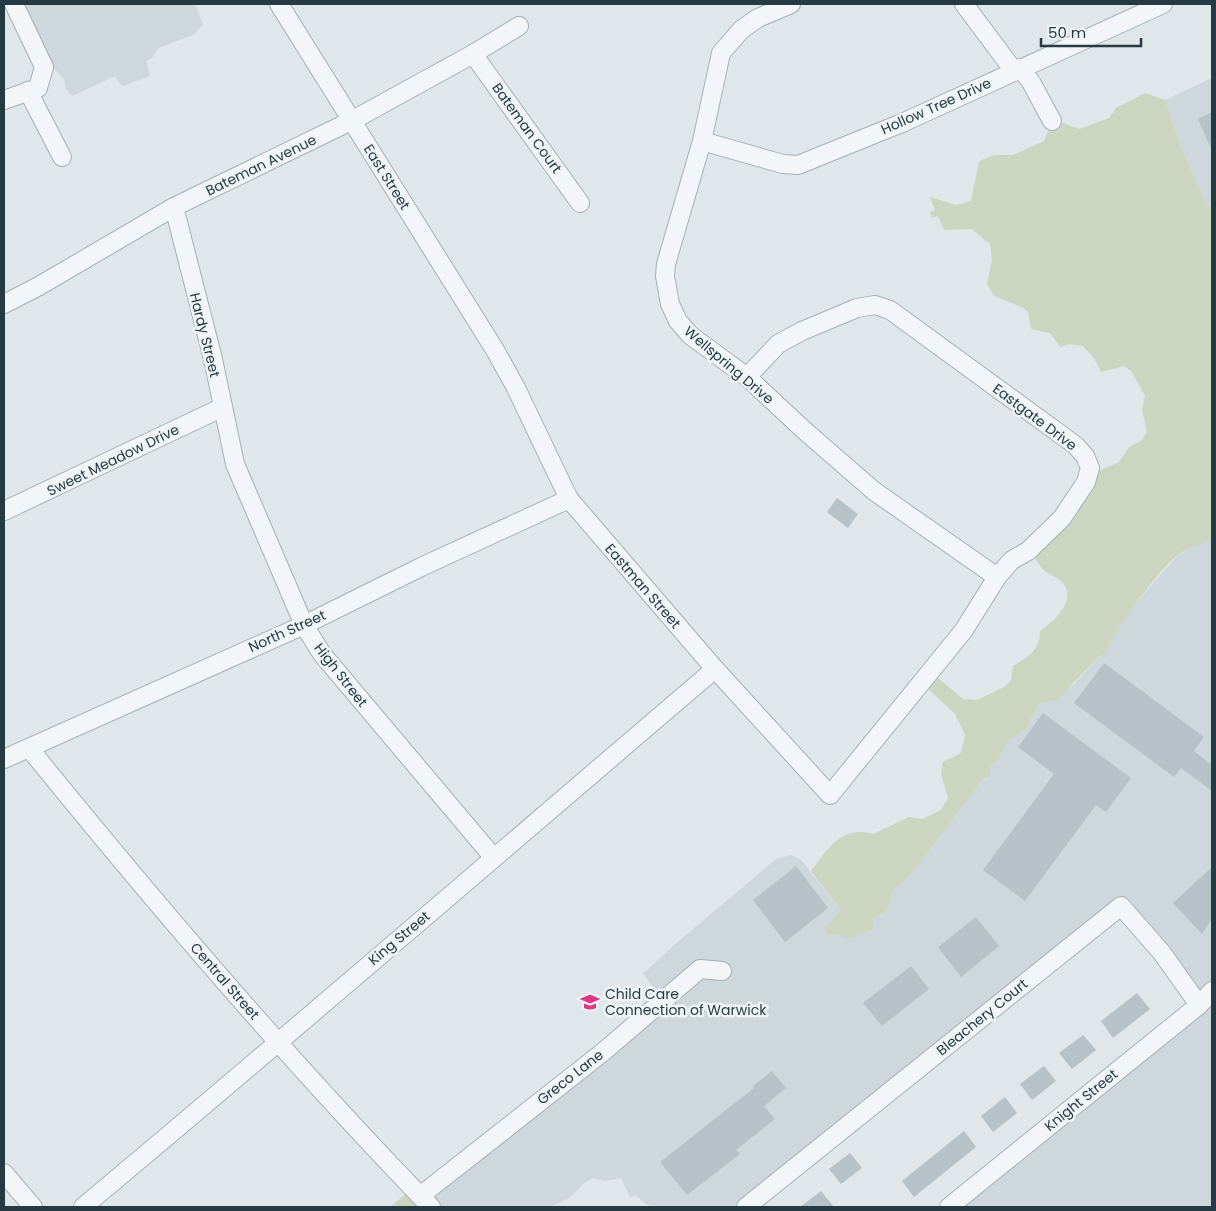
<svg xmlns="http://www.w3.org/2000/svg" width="1216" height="1211" font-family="Poppins,sans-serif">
<rect width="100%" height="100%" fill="#dfe7ea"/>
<g fill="#cdd7dc">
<polygon points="22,4 195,4 203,25 193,35 158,48 152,58 146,61 150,76 122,86 115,76 72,96 66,88 64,79 51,65 46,49 38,42"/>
<polygon points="1212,78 1212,232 1211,207 1207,205 1182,149 1165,100"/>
<polygon points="1212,537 1212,1207 948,1207 1194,1008 1123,910 745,1207 654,1207 644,1203 636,1195 630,1197 621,1178 605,1181 593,1178 584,1183 569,1198 551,1207 433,1207 425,1199 662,999 643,974 673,946 776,859 791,855 801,860 842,911 825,929 872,919 887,911 894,889 909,877 984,778 990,775 990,767 996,761 1010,739 1026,729 1039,703 1074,684 1099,657 1106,653 1107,646 1128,612 1178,555"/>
</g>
<g fill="#ccd5bf">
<path d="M1145,93L1165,100L1182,149L1207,205L1211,207L1212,537C1203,546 1188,547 1178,555C1162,566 1109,636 1106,653L1099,657L1056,700L1039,703L1026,729L1010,739L996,761L990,767V776L984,778L909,877L894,889L887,911L872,919L874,929L847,939L838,934L828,935L825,929L841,910L811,871C828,849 841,825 873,834L909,817L922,819L941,810L948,798L941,774L943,762L961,753L965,735L955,714L923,684L932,673L963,699L977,700L1004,687L1011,680L1013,666C1028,657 1040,650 1040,631C1053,622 1076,602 1064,584C1060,578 1051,576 1045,571C1039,566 1034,556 1029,549L1088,476L1119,462L1129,447L1141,441L1147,432L1142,410L1145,396L1131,371L1124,366L1101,372L1094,358L1083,346L1069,344L1060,347L1050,333L1031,329L1028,312L1022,307L994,296L987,284L992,259L990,244L972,229L944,230L938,216L932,218L930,212L935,210L930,197L956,205L971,201L979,161L994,155H1013L1044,141L1053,119L1079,129L1109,118L1116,108Z"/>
<polygon points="412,1189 432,1207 391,1207 391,1206"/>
</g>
<g fill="#b6c2c8">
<polygon points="1212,112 1212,151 1198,119"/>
<polygon points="837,498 858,514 848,528 827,512"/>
<polygon points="1104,663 1204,737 1194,751 1212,765 1212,791 1181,768 1174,777 1074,703"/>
<polygon points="1043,713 1131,778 1106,812 1096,805 1025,901 983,870 1054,774 1018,747"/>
<polygon points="796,866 828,908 785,942 753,900"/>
<polygon points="1212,867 1212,919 1202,934 1173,903"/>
<polygon points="976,917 999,946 961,977 938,947"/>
<polygon points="911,966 929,989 882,1026 863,1003"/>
<polygon points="1137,993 1150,1009 1113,1038 1101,1021"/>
<polygon points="1083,1035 1096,1050 1072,1069 1059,1053"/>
<polygon points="1044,1066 1056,1081 1032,1100 1020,1084"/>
<polygon points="772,1071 786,1088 764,1106 775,1119 736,1150 740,1154 687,1195 660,1162 754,1088 753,1086"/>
<polygon points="1005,1097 1017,1113 993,1132 981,1116"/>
<polygon points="964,1131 976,1147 914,1197 902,1181"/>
<polygon points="850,1153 862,1168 841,1184 829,1169"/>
<polygon points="821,1191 834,1207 800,1207"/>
</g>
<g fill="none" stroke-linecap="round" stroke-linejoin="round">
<g stroke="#a4b0b5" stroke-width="20">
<g id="minor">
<polyline points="279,4 495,350 516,388 569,499 715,669 830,795 964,630 997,577 1012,560 1028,551 1062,518 1086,482 1090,468 1085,456 1075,445 890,310 875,305 857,308 802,331 778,344 747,377"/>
<polyline points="791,4 758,18 742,29 721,53 702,141 666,264 665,276 670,304 678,321 690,335 747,377 805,431 874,491 997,577"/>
<polyline points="964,4 1014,71"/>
<polyline points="473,54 580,203"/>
<polyline points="1020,68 1031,82 1052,121"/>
<polyline points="28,91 62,157"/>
<polyline points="4,100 38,88 44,67 14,4"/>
<polyline points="702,141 783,164 798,165 902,123 1163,4"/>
<polyline points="174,207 213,359 235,464 304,625 322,654 494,858"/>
<polyline points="4,304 39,286 174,207 353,120 473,54 519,26"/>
<polyline points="4,511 221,408"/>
<path d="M29,748C157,906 289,1061 431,1207"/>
<polyline points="4,759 304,625 421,567 569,499"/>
<polyline points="4,1173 33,1207"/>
<polyline points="420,1196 603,1052 700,969 722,971"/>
<path d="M83,1207C295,1030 504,849 715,669"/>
<polyline points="746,1207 1121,906 1162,953 1199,1005"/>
<polyline points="949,1207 1199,1005 1212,991"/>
</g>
</g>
<use href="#minor" stroke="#f3f6f8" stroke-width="18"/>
</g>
<defs>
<g id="school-bare" transform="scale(1.5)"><path d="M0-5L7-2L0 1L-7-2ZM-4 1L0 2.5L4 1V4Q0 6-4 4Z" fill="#dd3785" stroke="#eff5f7" stroke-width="2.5" paint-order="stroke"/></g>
</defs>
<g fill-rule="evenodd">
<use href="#school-bare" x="590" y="1002"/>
</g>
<g text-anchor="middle" stroke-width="5" stroke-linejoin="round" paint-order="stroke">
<g font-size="14" fill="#263a43" stroke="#eff5f7">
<text transform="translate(936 106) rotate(-24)" y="5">Hollow Tree Drive</text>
<text transform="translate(527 128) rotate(54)" y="5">Bateman Court</text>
<text transform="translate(261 165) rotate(-26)" y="5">Bateman Avenue</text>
<text transform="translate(387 177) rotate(58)" y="5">East Street</text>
<text transform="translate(205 335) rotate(76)" y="5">Hardy Street</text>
<text transform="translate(729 365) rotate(40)" y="5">Wellspring Drive</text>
<text transform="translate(1035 417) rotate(37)" y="5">Eastgate Drive</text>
<text transform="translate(113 460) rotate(-26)" y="5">Sweet Meadow Drive</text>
<text transform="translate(643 586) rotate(49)" y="5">Eastman Street</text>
<text transform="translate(287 631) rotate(-24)" y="5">North Street</text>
<text transform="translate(341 675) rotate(52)" y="5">High Street</text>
<text transform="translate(399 938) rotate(-40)" y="5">King Street</text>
<text transform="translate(225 981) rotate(49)" y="5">Central Street</text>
<text transform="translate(982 1017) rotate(-39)" y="5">Bleachery Court</text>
<text transform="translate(570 1077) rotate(-38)" y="5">Greco Lane</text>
<text transform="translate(1081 1100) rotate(-39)" y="5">Knight Street</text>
</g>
<g font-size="14" fill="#263a43" stroke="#eff5f7" text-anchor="start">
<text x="605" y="999">Child Care<tspan x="605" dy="16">Connection of Warwick</tspan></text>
</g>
</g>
<rect width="1216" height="1211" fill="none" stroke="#263a43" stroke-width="10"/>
<path d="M1041 38v8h100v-8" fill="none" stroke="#263a43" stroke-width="2.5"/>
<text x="1048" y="38" font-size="15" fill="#263a43" stroke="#eff5f7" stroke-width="4" paint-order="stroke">50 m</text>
</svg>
